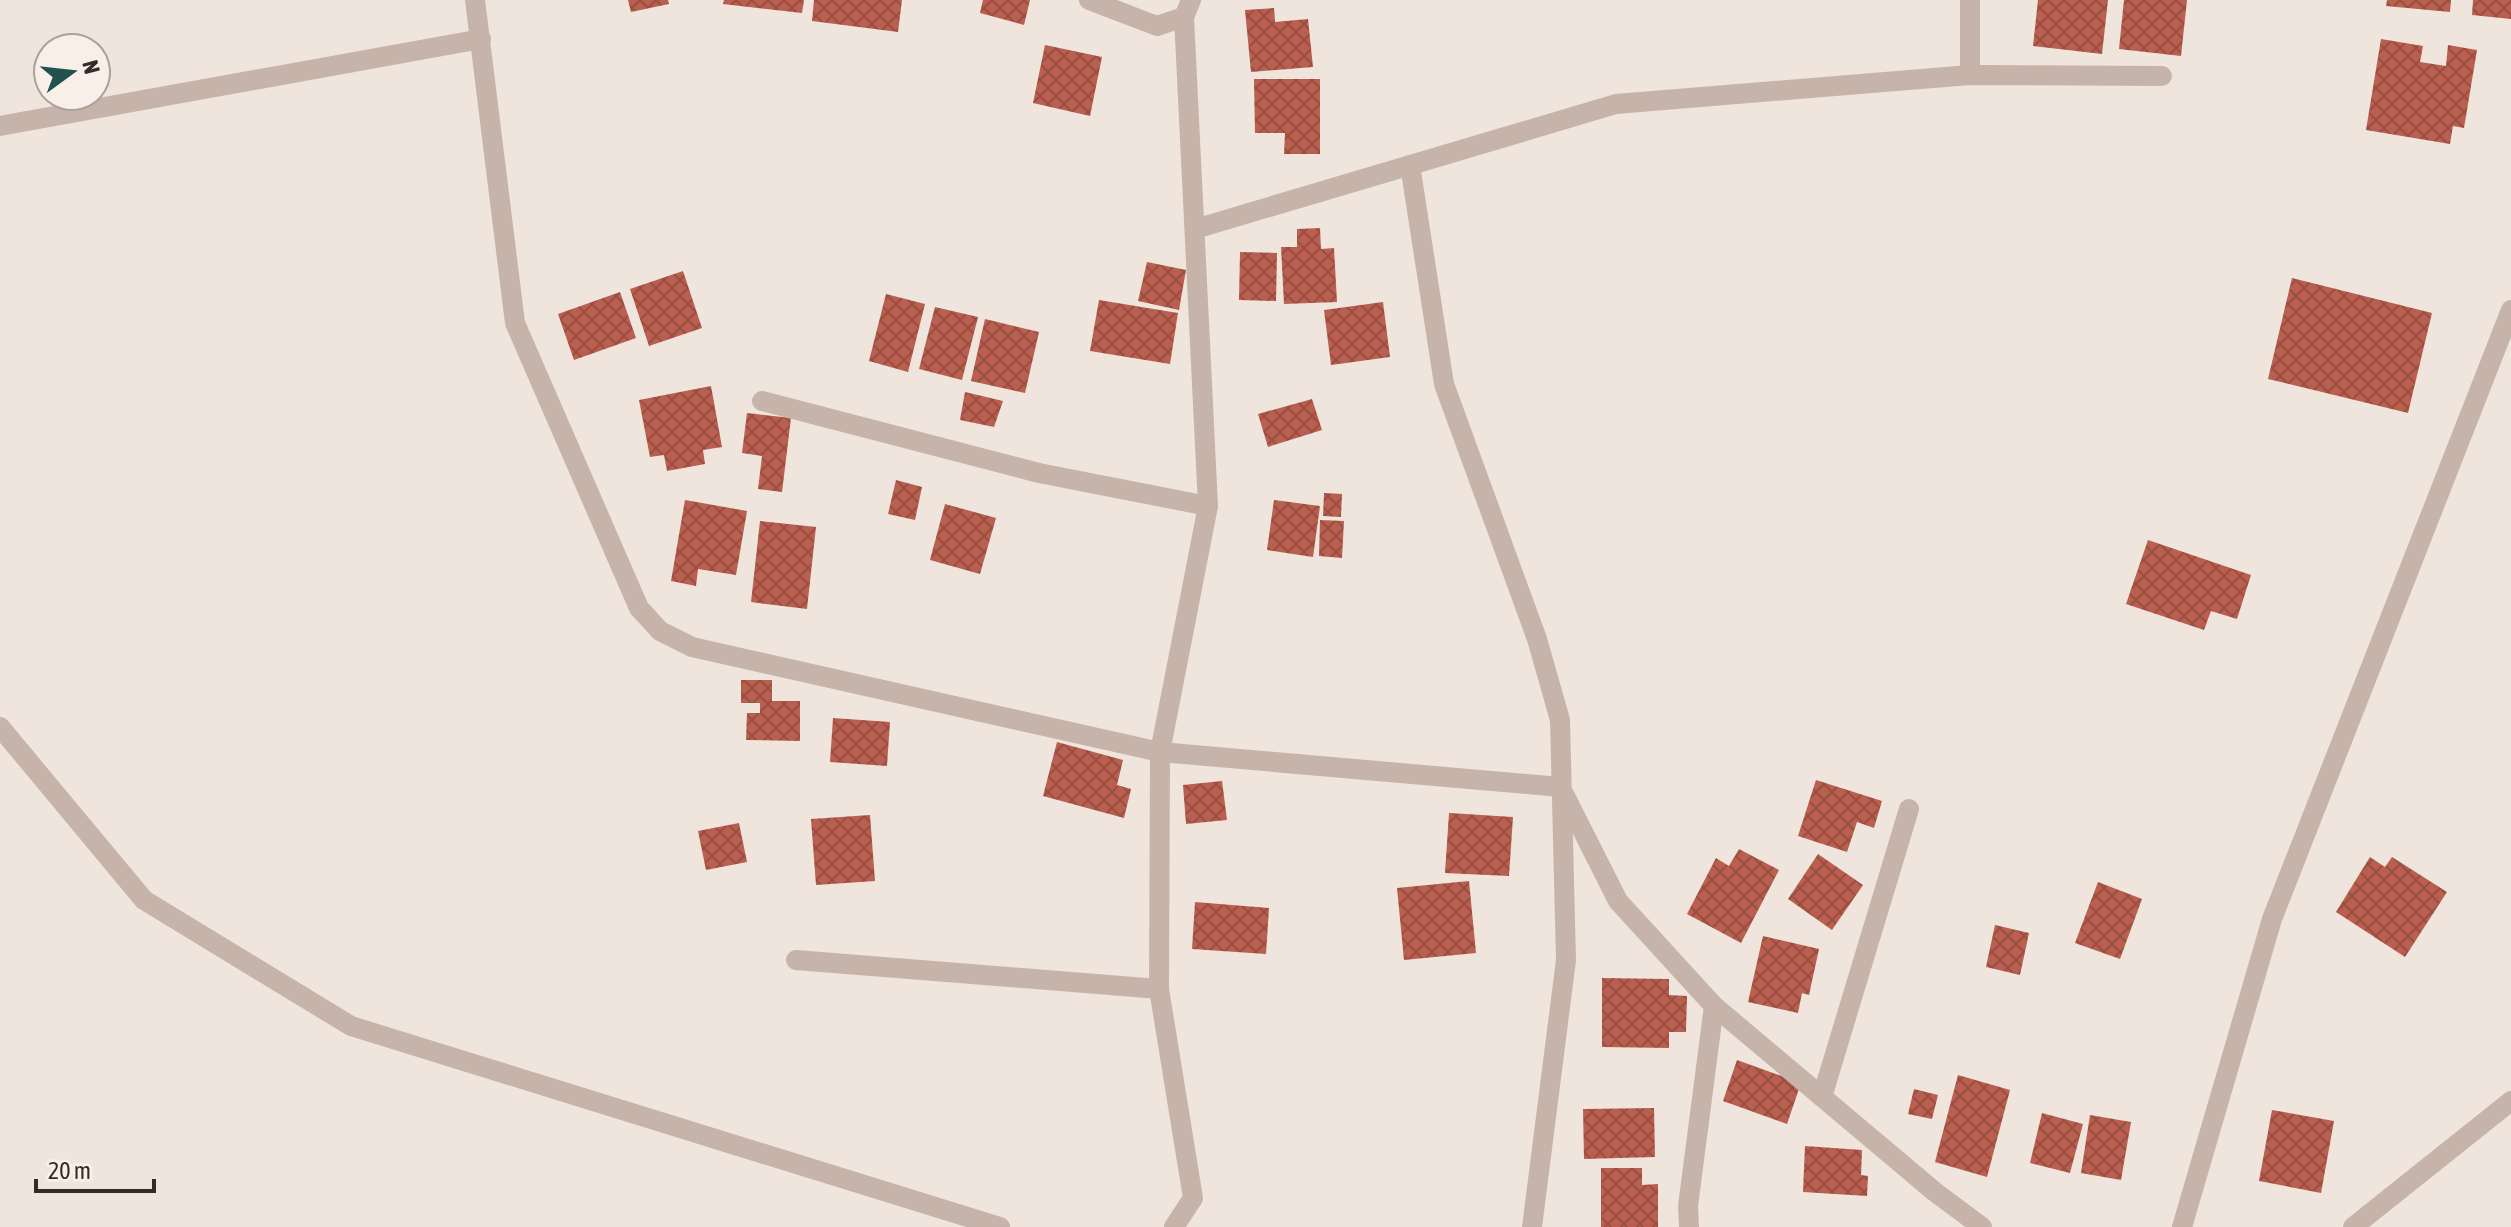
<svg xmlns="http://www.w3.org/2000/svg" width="2511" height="1227" font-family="'Asap Condensed',sans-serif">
<defs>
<pattern id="building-cross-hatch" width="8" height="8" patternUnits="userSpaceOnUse" patternTransform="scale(2)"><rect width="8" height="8" fill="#ba5f50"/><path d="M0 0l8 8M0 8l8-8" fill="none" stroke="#984f42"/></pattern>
</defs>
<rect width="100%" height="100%" fill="#efe5dc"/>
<g fill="url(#building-cross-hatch)">
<polygon points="628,0 668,0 669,4 631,12"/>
<polygon points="724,0 804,0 802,13 723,4"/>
<polygon points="814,0 902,0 898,32 812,21"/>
<polygon points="983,0 1030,0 1024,25 980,13"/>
<polygon points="2038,0 2108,0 2102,54 2033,46"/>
<polygon points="2124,0 2187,0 2181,56 2119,49"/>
<polygon points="2387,0 2451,0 2450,12 2386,6"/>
<polygon points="2473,0 2511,0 2511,19 2472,15"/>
<polygon points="1274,8 1275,22 1308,19 1313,67 1251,72 1245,10"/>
<polygon points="2381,39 2423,46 2420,62 2446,66 2448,45 2477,50 2464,128 2453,126 2450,144 2366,130"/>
<polygon points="1045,45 1102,57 1090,116 1033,103"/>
<polygon points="1254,79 1320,79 1320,154 1284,154 1285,133 1255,133"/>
<polygon points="1320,228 1321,249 1334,248 1337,302 1284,304 1281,247 1297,247 1297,229"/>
<polygon points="1240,252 1277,253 1276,301 1239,300"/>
<polygon points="1147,262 1186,270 1179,310 1138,301"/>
<polygon points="683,271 702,328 649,346 630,289"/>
<polygon points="2292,278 2432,313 2408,413 2268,379"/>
<polygon points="620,292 636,338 574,360 558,314"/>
<polygon points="886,294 925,304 908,372 869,361"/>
<polygon points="1099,300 1178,313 1170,364 1090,351"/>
<polygon points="1383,302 1390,357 1331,365 1324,310"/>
<polygon points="935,307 978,317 962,380 919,369"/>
<polygon points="985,319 1039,332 1025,393 971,381"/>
<polygon points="711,386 722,447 703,450 705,464 667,471 664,455 650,457 639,400"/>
<polygon points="965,392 1003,401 994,427 960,420"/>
<polygon points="1312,399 1322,430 1268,447 1258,414"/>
<polygon points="747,413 791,418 782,492 758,489 762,456 742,453"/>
<polygon points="896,480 922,487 915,520 888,514"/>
<polygon points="1324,493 1342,494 1341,517 1323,516"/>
<polygon points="685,500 747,511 736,575 698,569 696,586 671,581"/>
<polygon points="1274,500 1320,506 1313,557 1267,550"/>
<polygon points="945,504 996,518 980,574 930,560"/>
<polygon points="1320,520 1344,521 1342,558 1319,556"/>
<polygon points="760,521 816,527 807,609 751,602"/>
<polygon points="2148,540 2251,575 2237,619 2211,611 2204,630 2126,604"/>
<polygon points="741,680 772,680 772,701 800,701 800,741 746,740 747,713 760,713 760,703 741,703"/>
<polygon points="833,718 890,722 887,766 830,762"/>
<polygon points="1057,742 1123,760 1117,785 1131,789 1124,818 1043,796"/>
<polygon points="1816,780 1882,801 1874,828 1857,822 1847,852 1798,836"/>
<polygon points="1222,781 1227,820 1186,824 1183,785"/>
<polygon points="1449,813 1513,817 1509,876 1445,873"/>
<polygon points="870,815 875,881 816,885 811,819"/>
<polygon points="739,823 747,862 706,870 698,831"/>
<polygon points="1739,849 1779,870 1741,943 1687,914 1716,858 1729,866"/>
<polygon points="1818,854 1863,885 1832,930 1788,899"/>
<polygon points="2370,857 2385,867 2392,857 2447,892 2405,957 2336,912"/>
<polygon points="1469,881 1476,953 1404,960 1397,888"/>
<polygon points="2098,882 2142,899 2120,959 2075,943"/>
<polygon points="1195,902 1269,908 1266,954 1192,949"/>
<polygon points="1995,925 2029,933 2020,975 1986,967"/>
<polygon points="1763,936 1819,949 1809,995 1802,993 1798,1013 1748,1002"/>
<polygon points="1602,978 1669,979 1669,995 1687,996 1686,1032 1669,1032 1669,1048 1602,1047"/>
<polygon points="1737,1060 1801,1083 1787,1124 1723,1101"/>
<polygon points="1958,1075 2010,1090 1987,1177 1935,1162"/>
<polygon points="1914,1089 1938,1095 1932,1119 1908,1114"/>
<polygon points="1654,1108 1655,1157 1584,1159 1583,1109"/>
<polygon points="2272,1110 2334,1121 2321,1193 2259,1181"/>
<polygon points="2042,1113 2083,1124 2070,1173 2030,1163"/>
<polygon points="2090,1115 2131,1122 2121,1180 2081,1173"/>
<polygon points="1805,1146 1862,1150 1861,1175 1868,1176 1867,1196 1803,1192"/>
<polygon points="1601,1168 1642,1168 1642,1185 1658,1184 1658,1227 1601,1227"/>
</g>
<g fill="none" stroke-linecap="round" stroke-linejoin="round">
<g stroke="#c6b4aa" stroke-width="20">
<polyline points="475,0 515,323 639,608 660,631 692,647 1160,752 1561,787"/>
<polyline points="1089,0 1157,26 1184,17"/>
<polyline points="1970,0 1970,75"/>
<polyline points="0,126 481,39"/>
<polyline points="1410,165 1444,384 1537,639 1560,720 1566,960 1532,1227"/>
<polyline points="1195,229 1616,104 1970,75 2162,76"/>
<polyline points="762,401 1039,473 1208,506"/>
<polyline points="0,727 144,900 351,1026 1000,1227"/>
<polyline points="1564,794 1618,901 1714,1006 1935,1192 1982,1227"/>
<polyline points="796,960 1159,989"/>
<polyline points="1822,1097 1909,809"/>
<polyline points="1174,1227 1193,1198 1159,989 1160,752 1208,506 1184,17 1191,0"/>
<polyline points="1689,1227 1688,1206 1714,1006"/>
<polyline points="2182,1227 2272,919 2511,310"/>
<polyline points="2353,1227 2511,1101"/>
</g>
</g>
<g transform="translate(72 72) rotate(75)"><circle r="38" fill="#f7efe8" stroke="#a9a19b" stroke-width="2"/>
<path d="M0-6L14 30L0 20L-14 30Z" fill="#225250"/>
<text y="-12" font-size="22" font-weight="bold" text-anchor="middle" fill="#342b28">N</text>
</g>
<path d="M36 1179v12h118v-12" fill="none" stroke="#342b28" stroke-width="4"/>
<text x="48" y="1179" font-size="24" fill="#342b28" stroke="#f7efe8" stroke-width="6" paint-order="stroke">20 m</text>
</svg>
